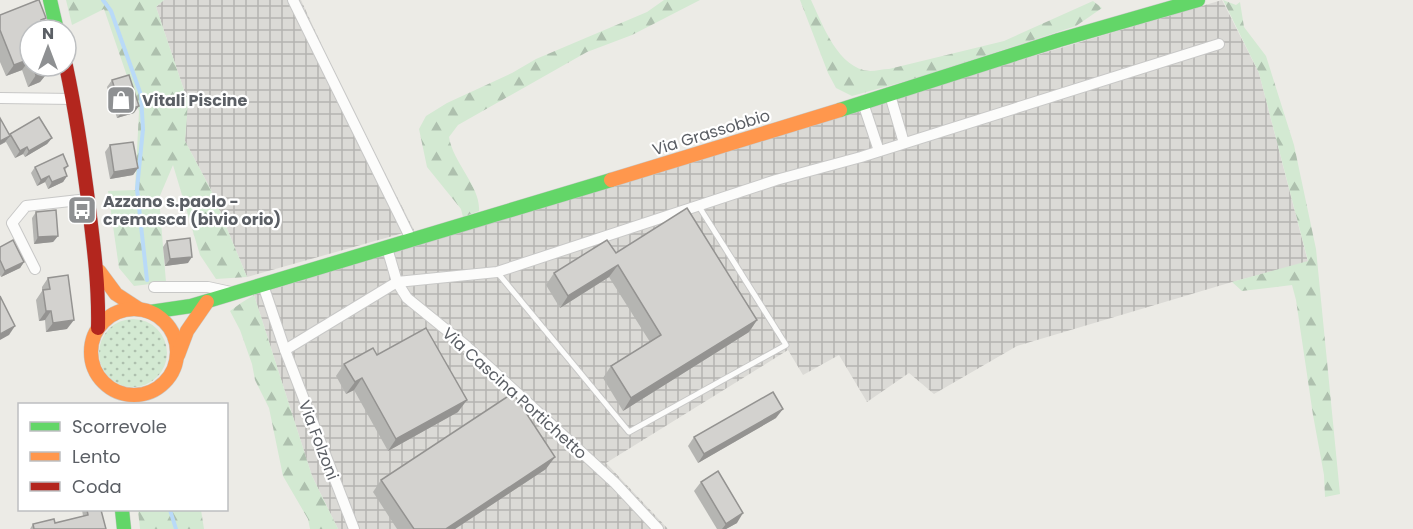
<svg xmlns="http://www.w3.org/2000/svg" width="1413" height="529" font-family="Poppins,sans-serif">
<defs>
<pattern id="industrial-grid" width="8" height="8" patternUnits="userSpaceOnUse" patternTransform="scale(1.5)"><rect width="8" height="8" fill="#dbdad6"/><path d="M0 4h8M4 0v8" fill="none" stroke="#b5b4b1"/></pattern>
<pattern id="grass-dots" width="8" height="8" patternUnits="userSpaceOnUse" patternTransform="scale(1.5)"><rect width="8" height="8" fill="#d3e9d2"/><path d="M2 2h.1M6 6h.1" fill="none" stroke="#aec0ae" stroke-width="1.8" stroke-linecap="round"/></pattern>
<pattern id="forest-firs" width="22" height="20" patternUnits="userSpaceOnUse" patternTransform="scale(1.5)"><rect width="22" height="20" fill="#d3e9d2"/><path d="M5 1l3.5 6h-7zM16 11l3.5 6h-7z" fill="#aec0ae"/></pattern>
</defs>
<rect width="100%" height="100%" fill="#ecebe6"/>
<g fill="url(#industrial-grid)">
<polygon points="164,0 301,0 341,87 414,230 247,277 211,190 185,141 188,102 156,7"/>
<polygon points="1222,0 1259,73 1308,262 1232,282 1017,346 934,394 909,373 867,402 839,355 803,375 788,350 606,463 668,529 338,529 312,476 254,295 859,108"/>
</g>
<circle fill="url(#grass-dots)" cx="133" cy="353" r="34"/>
<g fill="url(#forest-firs)">
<polygon points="66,0 164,0 156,7 188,102 185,141 211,190 247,277 216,279 200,255 173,165 159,198 166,282 134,286 119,268 108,191 135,190 139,111 104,9 72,25"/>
<path d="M664,0H700L632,35L587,52L458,125L449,137C453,163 481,187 479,211L463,217L461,209L427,167L419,129L426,116L447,103L512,73L536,59L647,12Z"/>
<path d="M800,0H811C823,25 838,69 870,71C876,71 883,69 889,69L1004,41L1093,1L1102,8L1076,26L917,78L852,96L836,88L828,73Z"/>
<polygon points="1223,0 1236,5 1240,2 1244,27 1266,56 1294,145 1316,249 1340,494 1325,497 1324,475 1313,415 1296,300 1292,285 1242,291 1232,282 1308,261 1259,73"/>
<polygon points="254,295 312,476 338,529 310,529 308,519 283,476 269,408 255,380 252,364 240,330 230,311 241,303"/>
<polygon points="138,510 201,510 204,529 140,529"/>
</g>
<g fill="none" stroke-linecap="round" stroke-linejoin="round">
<g stroke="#b9daf8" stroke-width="4">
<polyline points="103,0 111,11 141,95 143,129 137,189 147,280"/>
<polyline points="170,510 176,529"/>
</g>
<g stroke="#c8c8c7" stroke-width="7">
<polyline id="lane" points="497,272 629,432 786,345 698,205"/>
</g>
<g stroke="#c8c8c7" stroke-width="12">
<g id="street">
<polyline points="293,0 412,241"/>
<polyline points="890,95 904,143"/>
<polyline points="0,98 73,99"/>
<polyline points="863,103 879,151"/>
<polyline points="387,248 397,282 407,298 465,345 615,483 658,529"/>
<polyline points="35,269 12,223 26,206 88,199"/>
<polyline points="263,285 285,350 354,529"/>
<polyline points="154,287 208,287 231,292"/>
<polyline points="285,350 397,282 497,272 776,180 861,157 1219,44"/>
</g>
</g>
<g stroke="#c8c9c8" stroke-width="15">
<g id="fast">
<polyline points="50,0 57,30"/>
<polyline points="840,110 1059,40 1198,0"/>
<polyline points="150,312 191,306 611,180"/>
<polyline points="122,510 124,529"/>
</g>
</g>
<g stroke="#c8c9c8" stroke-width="15">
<g id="slow">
<polyline points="611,180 840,110"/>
<polyline points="99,271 116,294 139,309"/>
<circle cx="134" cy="352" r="43"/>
<polyline points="178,355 187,331 207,302"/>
</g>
</g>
<g stroke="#c8c9c8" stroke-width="15">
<path id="jam" d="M66,66C76,113 83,160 89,208C94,248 99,288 98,328"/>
</g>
<use href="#lane" stroke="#fcfcfb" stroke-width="5"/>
<use href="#street" stroke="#fcfcfb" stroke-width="10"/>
<use href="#fast" stroke="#63d668" stroke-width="14"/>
<use href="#slow" stroke="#ff974d" stroke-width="14"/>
<use href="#jam" stroke="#b3261e" stroke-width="14"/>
</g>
<g fill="#b5b5b2">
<polygon points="0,15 46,18 42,24 30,30 30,66 53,66 40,82 28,87 22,70 6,76 0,62"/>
<polygon points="112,80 134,113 117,118 107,87"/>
<polygon points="9,135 52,138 47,144 25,157 23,154 15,158 6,142 0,145"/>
<polygon points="110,145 138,168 133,175 110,179 105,152"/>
<polygon points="68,166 65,170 67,176 63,182 48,189 45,182 37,186 31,173 35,167"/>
<polygon points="36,212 58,236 53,242 34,244 32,218"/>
<polygon points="167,241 188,263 165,266 163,247"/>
<polygon points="0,247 24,262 20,268 1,277 0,275"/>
<polygon points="616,253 757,320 749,332 623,411 603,378 611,366 650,342 609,277 560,308 546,285 554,273"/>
<polygon points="48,278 67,329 46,332 45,320 39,321 36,300 42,291 42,287"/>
<polygon points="377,355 458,412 388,451 354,390 346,394 336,376 344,364"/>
<polygon points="776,418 698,463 688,446 694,437"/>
<polygon points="546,469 455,529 397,529 373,492 381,480"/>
<polygon points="701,482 737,523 726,529 717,529 694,491"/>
<polygon points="82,510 101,510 106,529 30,529 33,524 55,523 83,516"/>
</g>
<g fill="#949391">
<polygon points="30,59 22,70 6,76 14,65"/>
<polygon points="45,66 53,66 40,82 28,87 36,75"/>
<polygon points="139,106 134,113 117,118 122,112"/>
<polygon points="10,136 5,142 0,145 0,141"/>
<polygon points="52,138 47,144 25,157 29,151"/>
<polygon points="27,147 23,154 15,158 20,151"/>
<polygon points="138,168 133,175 110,179 114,172"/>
<polygon points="49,176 45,182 37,186 41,180"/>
<polygon points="67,176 63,182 48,189 52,182"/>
<polygon points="58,236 53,242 34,244 38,237"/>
<polygon points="192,257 188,263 165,266 170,259"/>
<polygon points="24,262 20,268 1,277 5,271"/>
<polygon points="618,265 609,277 560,308 568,296"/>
<polygon points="46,311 51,311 45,320 39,321"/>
<polygon points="74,320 67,329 46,332 53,323"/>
<polygon points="757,320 749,332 623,411 631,398"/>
<polygon points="15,326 9,335 0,340 0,334"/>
<polygon points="362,378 354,390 346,394 355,382"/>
<polygon points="467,400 458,412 388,451 396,439"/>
<polygon points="783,409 776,418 698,463 704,454"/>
<polygon points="555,457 546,469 455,529 446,529"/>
<polygon points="743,513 737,523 726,529 722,529 726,524"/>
</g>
<g fill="#d3d2cf" stroke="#949391" stroke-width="1.5">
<polygon points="38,0 39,0 46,18 41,20 45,30 30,30 30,59 14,65 0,30 0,15"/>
<polygon points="33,66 47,66 48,71 36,75"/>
<polygon points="129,75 139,106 122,112 112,80"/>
<polygon points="39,117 52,138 29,151 27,147 20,151 10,134"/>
<polygon points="0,118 10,136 0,141"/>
<polygon points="133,142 138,168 114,172 110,145"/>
<polygon points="63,154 68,166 64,168 67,176 52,182 49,176 41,180 35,167"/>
<polygon points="687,208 757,320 631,398 611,366 661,335 618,265 568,296 554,273 607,240 616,253"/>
<polygon points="56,210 58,236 38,237 36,212"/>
<polygon points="190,238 192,257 170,259 167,241"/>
<polygon points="13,240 24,262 5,271 0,260 0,247"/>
<polygon points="68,275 74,320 53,323 51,311 46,311 43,290 50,289 48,278"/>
<polygon points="0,296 15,326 0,334"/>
<polygon points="426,328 467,400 396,439 362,378 355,382 344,364 373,348 377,355"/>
<polygon points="773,392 783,409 704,454 694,437"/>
<polygon points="513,393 555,457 446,529 414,529 381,480"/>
<polygon points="718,471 743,513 726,524 701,482"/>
<polygon points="87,510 101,510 106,529 34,529 33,524 54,519 55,523 88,515"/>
</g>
<defs>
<g id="shop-square" transform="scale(1.5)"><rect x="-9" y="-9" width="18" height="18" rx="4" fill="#8e9092" stroke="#fff"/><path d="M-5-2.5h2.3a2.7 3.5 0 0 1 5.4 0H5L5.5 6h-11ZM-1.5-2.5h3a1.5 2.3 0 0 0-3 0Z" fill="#fff"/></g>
<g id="bus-square" transform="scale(1.5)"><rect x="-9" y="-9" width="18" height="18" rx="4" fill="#8e9092" stroke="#fff"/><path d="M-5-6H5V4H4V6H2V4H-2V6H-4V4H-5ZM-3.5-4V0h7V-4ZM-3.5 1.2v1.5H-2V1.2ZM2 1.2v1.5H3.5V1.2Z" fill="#fff"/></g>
</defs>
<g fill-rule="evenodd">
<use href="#shop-square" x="121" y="100"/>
<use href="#bus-square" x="82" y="210"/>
</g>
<g text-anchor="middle" stroke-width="4.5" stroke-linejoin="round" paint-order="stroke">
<g font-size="16" font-weight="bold" fill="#5b5f65" stroke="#fff" text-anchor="start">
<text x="142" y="106">Vitali Piscine</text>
<text x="103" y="207">Azzano s.paolo -<tspan x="103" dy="18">cremasca (bivio orio)</tspan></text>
</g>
<g font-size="16" fill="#5b5f65" stroke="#fff">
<text transform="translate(711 132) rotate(-17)" y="6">Via Grassobbio</text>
<text transform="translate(515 393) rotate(42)" y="6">Via Cascina Portichetto</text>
<text transform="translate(319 440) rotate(69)" y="6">Via Folzoni</text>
</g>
</g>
<rect x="18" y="403" width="210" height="108" fill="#ffffff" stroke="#bdbfc1" stroke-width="1.5"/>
<rect x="30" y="422" width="30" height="9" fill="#63d668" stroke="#bdbfc1" stroke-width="1.5"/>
<text x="72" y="433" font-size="18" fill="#5b5f65">Scorrevole</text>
<rect x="30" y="452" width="30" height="9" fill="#ff974d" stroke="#bdbfc1" stroke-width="1.5"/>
<text x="72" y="463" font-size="18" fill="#5b5f65">Lento</text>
<rect x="30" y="482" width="30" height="9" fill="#b3261e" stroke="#bdbfc1" stroke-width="1.5"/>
<text x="72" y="493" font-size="18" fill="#5b5f65">Coda</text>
<g transform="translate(48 48)"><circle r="28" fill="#ffffff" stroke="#bdbfc1" stroke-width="1.5"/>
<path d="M0-4.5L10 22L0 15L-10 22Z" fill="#8e9092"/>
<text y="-9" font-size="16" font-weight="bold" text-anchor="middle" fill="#5b5f65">N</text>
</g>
</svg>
